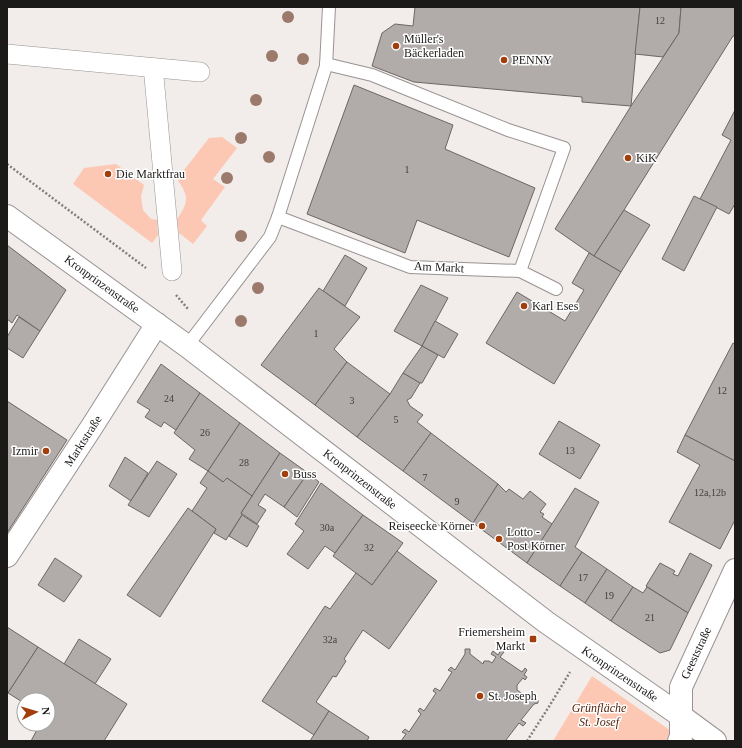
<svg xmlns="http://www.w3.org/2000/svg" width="742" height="748" font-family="'Times New Roman',serif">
<rect width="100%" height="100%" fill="#f2ecea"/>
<g fill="#fdc8b3">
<path d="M222,137L237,148L213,179L225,187L201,220L207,226L193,244L179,233L177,219C189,202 189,196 177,179L209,138Z"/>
<polygon points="116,164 144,185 141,196 143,210 151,219 157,220 158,235 152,243 73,184 84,168"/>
<polygon points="592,676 671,731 666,741 553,741"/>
</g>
<g fill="#b1acaa" stroke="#6b6765">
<polygon points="415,7 640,7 631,106 582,102 582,97 414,82 372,66 382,33 395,24 413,26"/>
<polygon points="640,7 681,7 679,33 663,57 635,54"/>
<polygon points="681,7 735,7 735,36 733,36 624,210 594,256 555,229 631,106 679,33"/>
<polygon points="354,85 453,125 445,149 535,188 509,257 417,220 405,253 307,214"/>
<polygon points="735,110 735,204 729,214 700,199 731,140 722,135"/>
<polygon points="694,196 717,207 684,271 662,259"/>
<polygon points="624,210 650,225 621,272 594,256"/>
<polygon points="7,245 66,290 40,331 17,315 12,323 7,319"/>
<polygon points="589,253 621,272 554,384 486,343 517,292 565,321 584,290 572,283"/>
<polygon points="345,255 367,268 345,306 323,291"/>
<polygon points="421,285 448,298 422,346 394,331"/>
<polygon points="319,288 360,317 334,349 347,362 315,405 261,365"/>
<polygon points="19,317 40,331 23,358 7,348 7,337"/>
<polygon points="435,321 458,334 444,358 422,346"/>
<polygon points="733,343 735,344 735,461 685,435"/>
<polygon points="422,346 438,355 422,383 420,383 403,373"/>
<polygon points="347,362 390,394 357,437 315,405"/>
<polygon points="161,364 200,393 176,430 164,422 161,427 145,417 150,410 137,402"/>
<polygon points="403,373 420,383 411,398 407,400 410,406 423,415 417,422 431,433 403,471 357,437 390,394"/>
<polygon points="200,393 240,423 208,471 189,459 195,450 174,433"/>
<polygon points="7,401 67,440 7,533"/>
<polygon points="559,421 600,445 580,479 539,454"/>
<polygon points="240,423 280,453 252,496 227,478 223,482 208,471"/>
<polygon points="431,433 498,484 473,523 403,471"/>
<polygon points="685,435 735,461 735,520 720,549 669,522 700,465 677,452"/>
<polygon points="280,453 308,473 284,507 265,494 258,505 266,510 257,524 241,513"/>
<polygon points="125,457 148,473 131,501 109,486"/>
<polygon points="157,461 177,474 149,517 128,505"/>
<polygon points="208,471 223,482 227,478 252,496 241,513 242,515 226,540 214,533 216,529 192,511 207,488 200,483"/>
<polygon points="308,473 319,482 297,517 284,507"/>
<polygon points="321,483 363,515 335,553 325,546 308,569 287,554 304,531 295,524"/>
<polygon points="498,484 506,492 509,489 523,499 530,491 546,504 540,512 544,514 542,517 552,524 527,563 473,523"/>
<polygon points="575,488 599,502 575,547 582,552 560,586 527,563"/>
<polygon points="188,508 216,529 160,617 127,595"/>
<polygon points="242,515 259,526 247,547 229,536"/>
<polygon points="363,515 403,543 372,585 333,556"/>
<polygon points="397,551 437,581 389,649 363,630 344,659 346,661 336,677 333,676 316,702 329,711 314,735 262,701 325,606 330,609 356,573 372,585"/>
<polygon points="582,552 607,569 585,603 560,586"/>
<polygon points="690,553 712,565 688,613 646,586 660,563 675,571 673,574 678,576"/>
<polygon points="55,558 82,576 64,602 38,585"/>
<polygon points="607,569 633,587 611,621 585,603"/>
<polygon points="633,587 643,593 647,587 688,613 670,650 660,653 611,621"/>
<polygon points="7,627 38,647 8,693 7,693"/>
<polygon points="79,639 111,659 95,684 64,664"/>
<polygon points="38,647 127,704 104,741 31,741 40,724 48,724 48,700 24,700 24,703 8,693"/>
<polygon points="465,649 470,649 470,654 483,664 484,661 489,661 492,663 496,657 491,654 493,651 498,655 501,650 504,652 500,657 522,672 525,668 527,670 524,675 527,677 525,680 523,678 517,685 517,690 533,701 538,700 538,703 534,704 521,720 526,723 523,726 519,723 506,740 507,741 401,741 406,734 402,732 405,729 409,732 421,714 418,711 420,708 424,711 436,693 433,691 435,688 440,691 452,672 448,670 451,667 455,670 465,654"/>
<polygon points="329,711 369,737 367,741 310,741"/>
</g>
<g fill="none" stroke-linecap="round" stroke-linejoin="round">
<g stroke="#989392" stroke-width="14">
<g id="service">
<polyline points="326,64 372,75 508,130 564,148 520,271"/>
<polyline points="278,217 410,267 520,271 556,289"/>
<polyline points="187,346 270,237 278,217 326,66 329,7"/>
</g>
</g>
<g stroke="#989392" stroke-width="20">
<g id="pedestrian">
<polyline points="7,54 200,72"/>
<polyline points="154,68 154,77 172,271"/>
</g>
</g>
<g stroke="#989392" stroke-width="24">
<g id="minor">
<polyline points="7,216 187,346 546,622 681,716 715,741"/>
<polyline points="7,556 93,425 157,324"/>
<polyline points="679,741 681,737 681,687 735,570"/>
</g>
</g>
<g stroke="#827e7d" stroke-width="2.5" stroke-dasharray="2 2" stroke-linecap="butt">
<polyline points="7,164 146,268"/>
<polyline points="176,295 188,309"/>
<polyline points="527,741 550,705 570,672"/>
</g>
<use href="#service" stroke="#fff" stroke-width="12"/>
<use href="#pedestrian" stroke="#fff" stroke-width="19"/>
<use href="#minor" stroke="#fff" stroke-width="22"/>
</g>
<g fill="#9b7a6c">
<circle cx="288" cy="17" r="6"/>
<circle cx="272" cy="56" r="6"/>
<circle cx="303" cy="59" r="6"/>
<circle cx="256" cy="100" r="6"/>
<circle cx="241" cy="138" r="6"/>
<circle cx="269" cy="157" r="6"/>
<circle cx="227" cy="178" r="6"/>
<circle cx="241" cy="236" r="6"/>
<circle cx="258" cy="288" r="6"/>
<circle cx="241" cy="321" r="6"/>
</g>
<g fill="#a23e0c" stroke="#fff" stroke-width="1.5">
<circle cx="396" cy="46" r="4"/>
<circle cx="504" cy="60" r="4"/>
<circle cx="628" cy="158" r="4"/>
<circle cx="108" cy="174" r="4"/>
<circle cx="524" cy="306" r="4"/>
<circle cx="46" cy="451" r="4"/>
<circle cx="285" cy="474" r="4"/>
<circle cx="482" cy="526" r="4"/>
<circle cx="499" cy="539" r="4"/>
<rect x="529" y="635" width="8" height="8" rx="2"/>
<circle cx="480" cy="696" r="4"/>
</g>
<g text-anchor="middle" stroke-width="3" stroke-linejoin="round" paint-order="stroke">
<g font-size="10" fill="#413e3d">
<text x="660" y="24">12</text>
<text x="407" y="173">1</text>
<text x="316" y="337">1</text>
<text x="722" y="394">12</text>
<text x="169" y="402">24</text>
<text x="352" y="404">3</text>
<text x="396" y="423">5</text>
<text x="205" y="436">26</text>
<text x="570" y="454">13</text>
<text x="244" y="466">28</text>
<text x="425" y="481">7</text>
<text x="710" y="496">12a,12b</text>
<text x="457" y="505">9</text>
<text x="327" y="531">30a</text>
<text x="369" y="551">32</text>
<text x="583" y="581">17</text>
<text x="609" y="599">19</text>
<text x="650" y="621">21</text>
<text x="330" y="643">32a</text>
</g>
<g font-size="12" fill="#1c1a19" stroke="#fff" text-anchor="start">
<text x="404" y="43">Müller's<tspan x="404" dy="14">Bäckerladen</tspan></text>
<text x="512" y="64">PENNY</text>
<text x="636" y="162">KiK</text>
<text x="116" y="178">Die Marktfrau</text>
<text x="532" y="310">Karl Eses</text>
<text x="38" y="455" text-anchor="end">Izmir</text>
<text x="293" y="478">Buss</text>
<text x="474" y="530" text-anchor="end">Reiseecke Körner</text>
<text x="507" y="536">Lotto -<tspan x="507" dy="14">Post Körner</tspan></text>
<text x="525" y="636" text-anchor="end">Friemersheim<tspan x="525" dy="14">Markt</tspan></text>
<text x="488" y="700">St. Joseph</text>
</g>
<g font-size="12" fill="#1c1a19" stroke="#fff">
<text transform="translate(439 267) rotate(3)" y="4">Am Markt</text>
<text transform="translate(102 284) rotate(36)" y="4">Kronprinzenstraße</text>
<text transform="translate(83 441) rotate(-57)" y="4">Marktstraße</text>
<text transform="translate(360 479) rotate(38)" y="4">Kronprinzenstraße</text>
<text transform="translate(696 653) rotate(-65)" y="4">Geeststraße</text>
<text transform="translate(620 674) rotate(34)" y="4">Kronprinzenstraße</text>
</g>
<g font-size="12" font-style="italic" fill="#531d04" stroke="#fff">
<text x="599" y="712">Grünfläche<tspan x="599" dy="14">St. Josef</tspan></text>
</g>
</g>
<rect width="742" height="748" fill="none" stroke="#1c1a19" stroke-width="16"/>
<g transform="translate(36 712) rotate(85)"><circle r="19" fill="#ffffff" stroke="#a4a3a3"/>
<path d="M0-3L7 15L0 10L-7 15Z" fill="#a23e0c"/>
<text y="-6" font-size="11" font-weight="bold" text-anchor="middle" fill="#1c1a19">N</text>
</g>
</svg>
